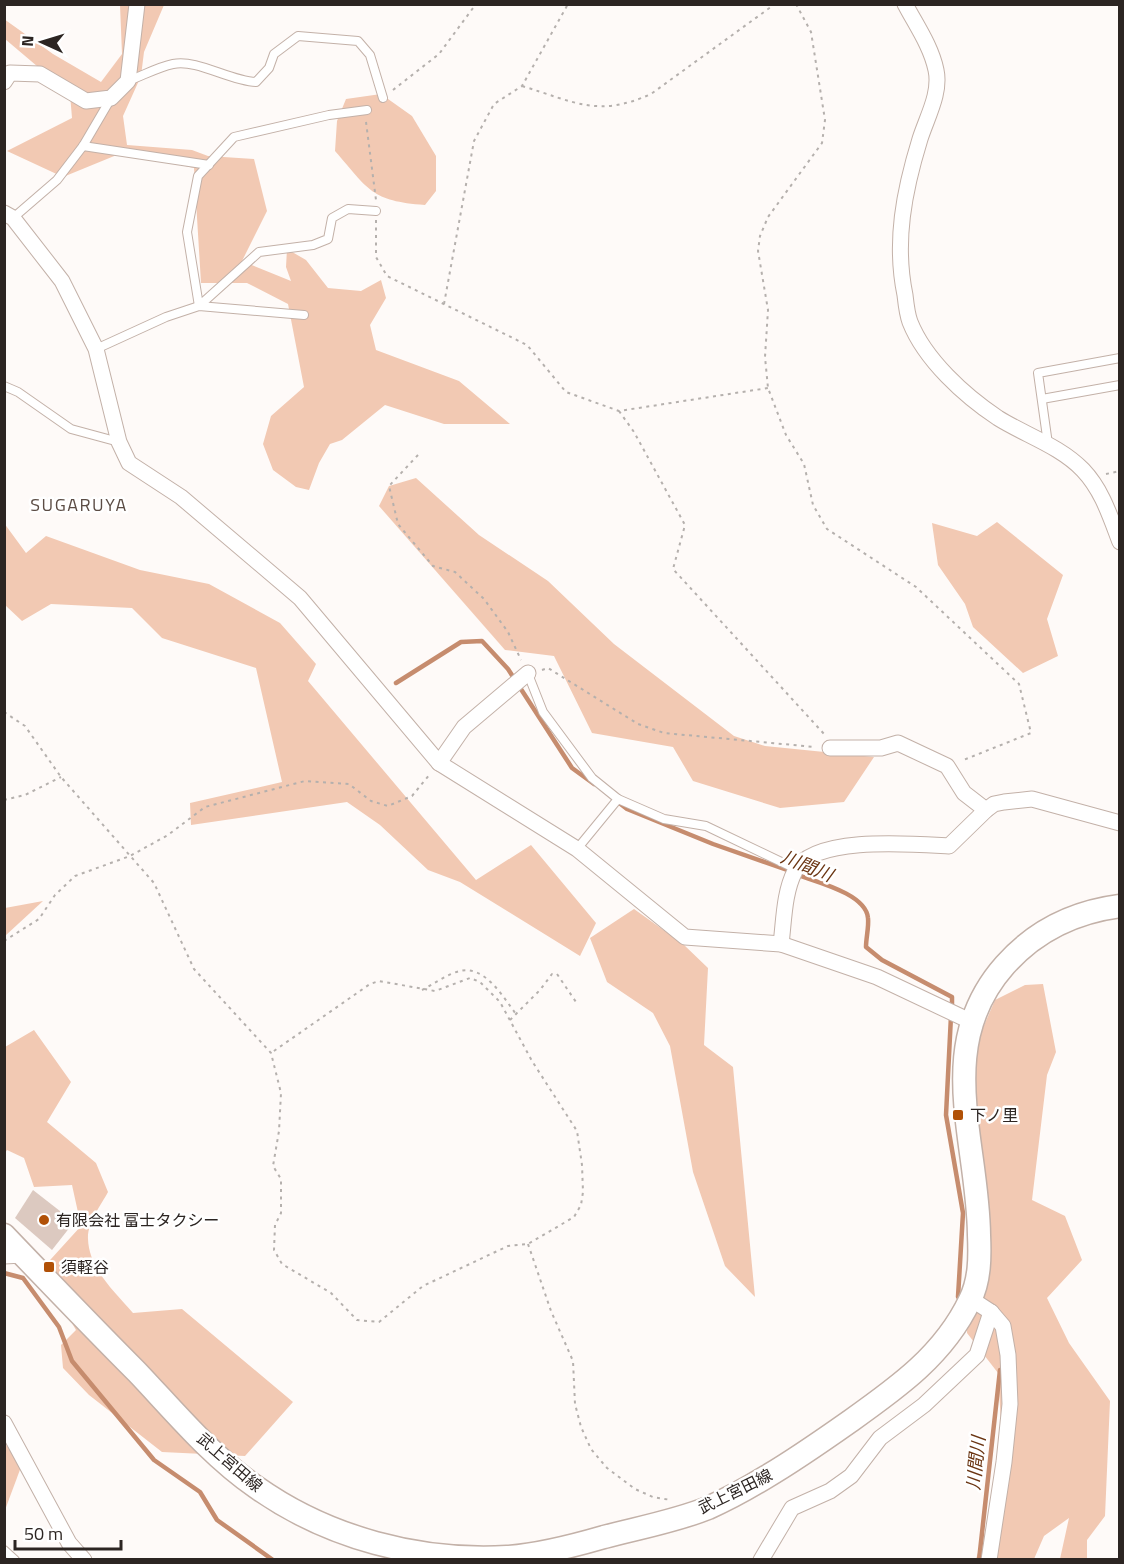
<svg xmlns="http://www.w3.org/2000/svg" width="1124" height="1564" font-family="'Titillium Web','Noto Sans JP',sans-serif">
<rect width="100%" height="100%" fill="#fefaf8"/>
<g fill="#f2c9b3">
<polygon points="120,5 164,5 144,52 141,76 123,116 127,145 192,150 208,156 254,159 267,211 242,261 291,281 286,267 287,249 306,260 328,288 361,291 381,280 386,298 370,325 376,350 459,381 510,424 444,424 385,405 342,440 330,444 319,463 309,490 296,487 273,470 263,444 271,416 304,387 288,304 247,283 201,283 194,168 124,152 63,177 7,151 72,118 70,94 5,39 4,19 53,54 101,82 122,54"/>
<path d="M381,94L412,116L436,156V191L425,205C371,201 369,190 335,151L337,121L346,99Z"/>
<polygon points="416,478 479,535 548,581 614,644 734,736 765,746 874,757 844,802 780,808 693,781 673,747 592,733 554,656 505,650 379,506 389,486"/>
<polygon points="997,522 1063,575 1047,619 1058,656 1023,673 973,627 965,604 938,565 932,523 977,536"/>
<polygon points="4,523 26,553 46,536 140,570 209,584 280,623 316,664 308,681 476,880 531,845 596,923 580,956 460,882 428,870 380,825 347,802 191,825 190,803 282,782 256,668 162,638 132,608 51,604 22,621 5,605"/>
<polygon points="43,901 5,936 5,908"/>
<polygon points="634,909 683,944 708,968 704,1045 733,1067 755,1297 725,1266 693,1172 670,1046 653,1013 607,982 590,938"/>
<polygon points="1043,984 1056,1052 1047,1075 1032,1200 1065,1216 1082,1260 1047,1298 1069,1343 1110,1401 1105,1516 1087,1540 1087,1559 1060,1559 1069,1518 1044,1536 1034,1559 976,1559 1004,1474 998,1373 967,1333 973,1051 995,1000 1025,985"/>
<path d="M34,1030L71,1082L47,1122L96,1163L108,1192C101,1205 87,1223 88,1239C89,1269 115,1292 133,1313L182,1309L293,1402L245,1456L162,1452L89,1395L63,1368L61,1345L76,1330L41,1270L81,1226L72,1185L34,1187L24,1158L7,1150L5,1153V1047Z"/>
<polygon points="5,1443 21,1467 5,1510"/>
</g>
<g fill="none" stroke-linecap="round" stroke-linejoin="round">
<g stroke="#c68c6e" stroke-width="4.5">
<polyline points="396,683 461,642 482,641 508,669 572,768 594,784"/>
<polyline points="618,802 627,809 713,844 790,871"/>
<path d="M798,875C817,882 866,894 868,918C869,927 866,938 866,947L882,960L952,997V1007"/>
<polyline points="951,1016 946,1115 963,1213 958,1297"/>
<polyline points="4,1273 23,1278 59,1327 72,1361 154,1460 200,1492 217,1520 273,1560"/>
<polyline points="979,1560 1000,1370"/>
</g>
</g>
<polygon fill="#dcc9c0" points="33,1190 74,1222 52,1250 15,1218"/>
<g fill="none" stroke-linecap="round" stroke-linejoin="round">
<g stroke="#c3b1a8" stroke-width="10">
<g id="lane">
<path d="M128,81C142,76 158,67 173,64C198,59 229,81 256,82L269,68L274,54L298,36L358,41L370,55L383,98"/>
<polyline points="367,110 329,115 234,137 198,176 187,232 199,306 259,252 313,245 328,239 332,218 348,209 376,211"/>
<polyline points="83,146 209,165"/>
<polyline points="13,218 57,180 83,146 110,100"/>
<polyline points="96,349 166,317 199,306 304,315"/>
<polyline points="4,386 18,392 71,429 119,442"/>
<polyline points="1042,399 1120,385"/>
<polyline points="1048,444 1038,373 1120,358"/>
<polyline points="528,674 543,712 592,778 618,799 664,819 706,826 796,869"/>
<polyline points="577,849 618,799"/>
<polyline points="4,1550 15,1560"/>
</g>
</g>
<g stroke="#c3b1a8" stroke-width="17">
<g id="street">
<path d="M905,4C916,25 931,46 936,70C941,93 927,117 920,139C904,191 894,242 905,295C906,304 907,314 910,322C925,360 965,396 998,418C1025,435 1060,446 1083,470C1102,490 1110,516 1120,542"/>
<polyline points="4,82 10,73 40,74 86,101 111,98 128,81 137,4"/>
<polyline points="4,213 13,218 62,281 96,349 119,442 129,463 181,497 300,598 439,763 577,849 685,937 781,944 877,977 970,1021"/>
<polyline points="830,748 881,748 898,743 947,766 964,793 986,810"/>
<polyline points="439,763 464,727 528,673"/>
<path d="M781,944C784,920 784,892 795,871C813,835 914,844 949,846L986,810L994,804L1004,802L1032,799L1120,823"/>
<polyline points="4,1256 23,1255"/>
<polyline points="4,1423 69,1543 84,1560"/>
<polyline points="761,1560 792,1508 830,1491 851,1476 880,1438 924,1405 977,1355 991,1312 971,1299"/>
<polyline points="989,1560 1004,1462 1010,1404 1008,1355 1003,1326 991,1312"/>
</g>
</g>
<g stroke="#c3b1a8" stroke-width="25">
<path id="secondary" d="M4,1235C48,1281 92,1327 137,1372C174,1411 211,1456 256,1487C328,1538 419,1562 507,1557C539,1555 573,1546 604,1537C638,1528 676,1521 708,1508C728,1499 748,1488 766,1477C795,1460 822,1441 849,1422C897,1388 944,1355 970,1300C980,1280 980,1257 979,1235C978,1140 933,1046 1005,965C1036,930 1074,912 1120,906"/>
</g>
<g stroke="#b5b0ad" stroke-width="2" stroke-dasharray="3 4.5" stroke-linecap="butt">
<polyline points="796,4 811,32 825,120 822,143 768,217 760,236 758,251 768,310 765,357 768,388 786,435 804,464 813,505 827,529 916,587 1019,684 1031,733 961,761"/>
<path d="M522,86C575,102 598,118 651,94L775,4"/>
<polyline points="393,90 439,54 476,4"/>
<polyline points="366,122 376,200"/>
<polyline points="376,220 376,257 387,276 527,345 566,392 619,411 768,388"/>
<polyline points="444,304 474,141 494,104 522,86 568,4"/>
<polyline points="619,411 634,432 685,525 673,569 825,735"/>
<polyline points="418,455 389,486 398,524 433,566 455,572 484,599 508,632 521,660"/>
<polyline points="1106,474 1120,471"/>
<polyline points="542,670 548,668 638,724 664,733 815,747"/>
<polyline points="4,712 25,726 61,777 154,883 194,969 271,1053 281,1093 279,1131 273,1166 281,1179 281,1213 275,1225 274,1250 282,1264 331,1293 357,1320 379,1322 423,1286 508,1246 528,1244 574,1217 581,1205 583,1192 582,1165 577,1131 532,1061 500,1002 480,982 470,978 435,991 379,981 370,984 271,1053"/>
<polyline points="4,800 25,795 61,777"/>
<polyline points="4,941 39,919 55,895 75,876 130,856 168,835 205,807 305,781 349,784 371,801 388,806 412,796 430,774"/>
<path d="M422,990C434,984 447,974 460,971C485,965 503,997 516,1014"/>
<polyline points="510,1020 540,990 552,974 557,974 576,1002"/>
<polyline points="528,1244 551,1311 573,1361 575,1404 581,1427 591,1449 607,1468 635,1489 653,1497 671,1500"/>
</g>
<use href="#lane" stroke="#fff" stroke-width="8"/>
<use href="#street" stroke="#fff" stroke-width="15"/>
<use href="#secondary" stroke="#fff" stroke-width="22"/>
</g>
<g fill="#b15107" stroke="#fff" stroke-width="2">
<rect x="952" y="1109" width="12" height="12" rx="3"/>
<circle cx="44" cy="1220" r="6"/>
<rect x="43" y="1261" width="12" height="12" rx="3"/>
</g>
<g text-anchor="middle" stroke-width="5" stroke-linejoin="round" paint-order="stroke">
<g font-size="16" fill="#2c2522" stroke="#fff" text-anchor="start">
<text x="970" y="1121">下ノ里</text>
<text x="56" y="1226">有限会社 富士タクシー</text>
<text x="61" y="1273">須軽谷</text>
</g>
<g font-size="16" fill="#2c2522" stroke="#fff">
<text transform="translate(230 1462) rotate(41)" y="6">武上宮田線</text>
<text transform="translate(735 1491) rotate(-26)" y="6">武上宮田線</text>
</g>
<g font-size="18" letter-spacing="1.5" fill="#5b4c44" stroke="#fff">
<text x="79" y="511">SUGARUYA</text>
</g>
<g font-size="18" font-style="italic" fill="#6b3512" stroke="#fff">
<text transform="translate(807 866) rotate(22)" y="6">川間川</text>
<text transform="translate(976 1463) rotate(-84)" y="6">川間川</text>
</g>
</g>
<rect width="1124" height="1564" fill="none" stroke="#2c2522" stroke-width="12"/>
<g transform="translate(42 42) rotate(274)" stroke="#ffffff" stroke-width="4.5" paint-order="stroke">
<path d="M0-4.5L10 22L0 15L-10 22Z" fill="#2c2522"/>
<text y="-9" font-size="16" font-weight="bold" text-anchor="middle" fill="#2c2522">N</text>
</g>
<path d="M15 1540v9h106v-9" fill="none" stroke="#2c2522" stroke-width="3"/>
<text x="24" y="1540" font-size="18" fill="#2c2522" stroke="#ffffff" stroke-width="4.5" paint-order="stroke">50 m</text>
</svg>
